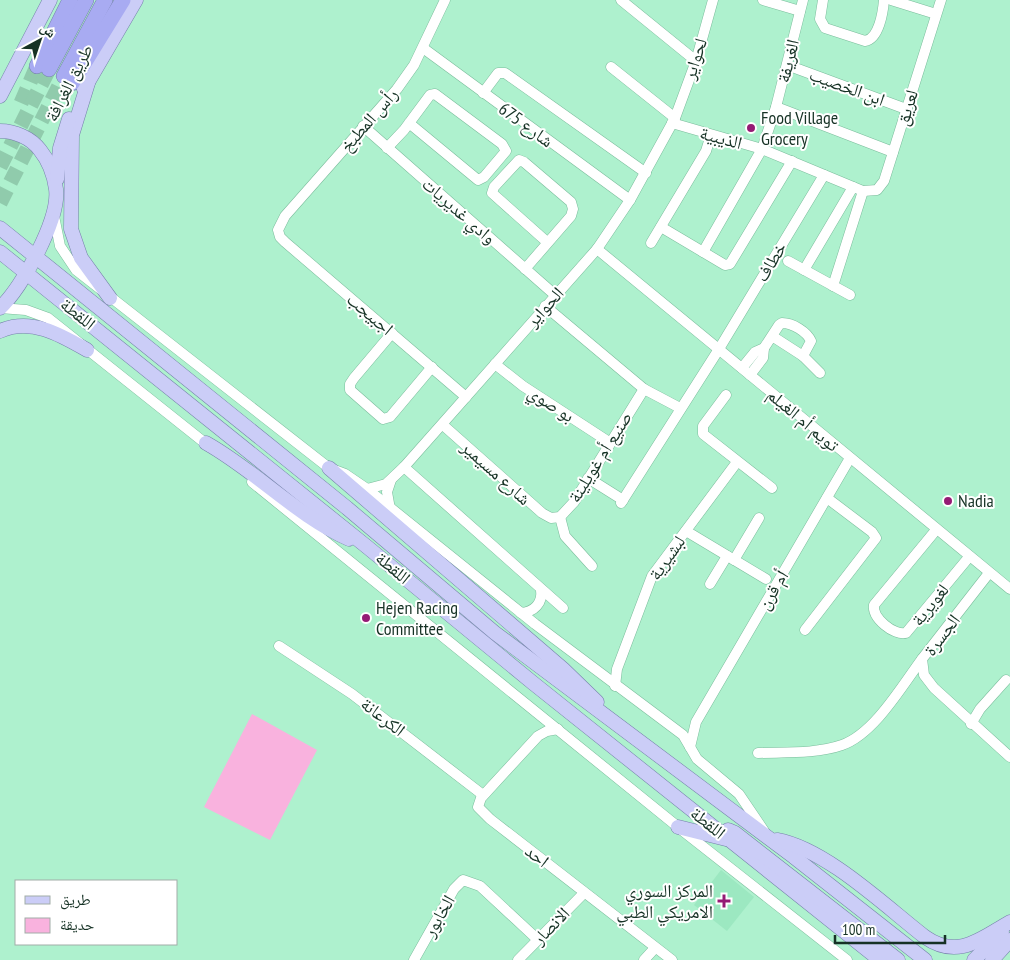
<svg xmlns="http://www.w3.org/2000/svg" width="1010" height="960" font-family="'PT Sans Narrow','Noto Naskh Arabic',sans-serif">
<rect width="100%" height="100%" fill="#aef1ce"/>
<polygon fill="#9ce8c1" points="721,870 754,897 727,931 694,905"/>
<polygon fill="#f9b2de" points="252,714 317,750 270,840 204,807"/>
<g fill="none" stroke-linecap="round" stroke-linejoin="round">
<g stroke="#90cbac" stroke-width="15" stroke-dasharray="15 8" stroke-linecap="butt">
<polyline points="21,103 37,66"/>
<polyline points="0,167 49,69"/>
<polyline points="0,203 64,76"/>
</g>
<g stroke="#7bbd9c" stroke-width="11">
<g id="minor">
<polyline points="445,0 414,65 397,89 285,216 278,230 280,237 285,242 466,397"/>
<polyline points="621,0 696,61"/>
<polyline points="763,0 800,11"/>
<path d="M823,0L820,19L825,28L865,41C879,39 883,12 884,0"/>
<polyline points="891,0 936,14"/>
<polyline points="423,48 630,200"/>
<polyline points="787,65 906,109"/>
<polyline points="611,67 675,118"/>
<polyline points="483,93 498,73 505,73 646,173"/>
<polyline points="776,107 893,152"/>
<polyline points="672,123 762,149 863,191 877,190 884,181 941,0"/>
<polyline points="363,126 555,295"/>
<polyline points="387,148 404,130 430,95 435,94 502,144 506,151 484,177 478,180 409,123"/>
<polyline points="54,216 60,246 76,270 329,468 345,474 367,489 535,624 683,735 697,759 739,794 764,831"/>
<polyline points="661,227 725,265 730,264 792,161"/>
<polyline points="651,243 706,151 711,135"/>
<polyline points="597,249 1010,589"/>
<polyline points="703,252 762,149 776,107 803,0"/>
<polyline points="788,261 850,295"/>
<polyline points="525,269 571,216 573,209 571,202 524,162 519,160 494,187 492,193 547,242"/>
<polyline points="804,270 853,187"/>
<polyline points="833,286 863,191"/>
<polyline points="545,306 644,389 680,408"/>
<polyline points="0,308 26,310 48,318 210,447"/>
<polyline points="392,333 354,378 350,384 350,390 383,419 390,417 432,367"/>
<polyline points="803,356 820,373"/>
<polyline points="495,364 523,386 609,442"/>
<path d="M742,368L755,352L764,348L779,325L782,323C793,323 807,332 811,341L803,356L772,336"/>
<polyline points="750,375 763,358 764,348"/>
<polyline points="726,395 703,426 703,434 772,488"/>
<polyline points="443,425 542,513 551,518 560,517 574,502 644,389"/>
<polyline points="404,467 563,608"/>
<polyline points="588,478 623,500"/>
<polyline points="252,482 678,827 847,960"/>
<polyline points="367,489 386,484 404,467 597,249 630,200 675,118 696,61 713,0"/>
<polyline points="621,503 719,349 824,175"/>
<polyline points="390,509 387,492 391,480"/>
<polyline points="560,517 565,536 592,566"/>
<path d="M936,530L874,605C872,618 894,636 906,633L969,557"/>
<polyline points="686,531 766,579"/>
<polyline points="734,560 759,518"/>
<polyline points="989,573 922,659 924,675 934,688 1010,757"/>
<polyline points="710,584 727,556"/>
<path d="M521,613C534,612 543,603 541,590"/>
<polyline points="805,630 876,538 872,532 827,498"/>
<polyline points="279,646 352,694 483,795"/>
<polyline points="615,686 617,669 652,576 737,462"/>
<polyline points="971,724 980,709 1006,680"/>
<polyline points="558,729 547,731 538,736 481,798 478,807 490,819 672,960"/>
<polyline points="690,747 696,722 850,458"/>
<path d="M758,753C786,752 816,754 842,745C874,734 902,686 922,659"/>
<polyline points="414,960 454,889 463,880 480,886 537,939"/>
<polyline points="518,960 584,893"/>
<polyline points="644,960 655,948"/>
</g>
</g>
<g stroke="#7581aa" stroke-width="15">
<g id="major">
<polyline points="88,83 72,135 71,229 81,258 110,298"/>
<polyline points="84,89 136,0"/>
<polyline points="0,96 50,0"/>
<path d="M0,131C15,131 31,138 40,150C49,161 54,175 56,189C60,219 22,288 0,308"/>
<polyline points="57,179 60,148 69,119"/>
<polyline points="0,228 347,508 495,633 794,857 925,960"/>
<polyline points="0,252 366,546 533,683 880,960"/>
<path d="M0,331C31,317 61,335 87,350"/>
<path d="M206,443C256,471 297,516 349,539"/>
<polyline points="329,468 563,669 597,702"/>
<polyline points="678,827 726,839"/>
<polyline points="728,830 735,833 898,960"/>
<path d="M777,840C826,849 885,906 925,937C958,960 980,939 1010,922"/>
<polyline points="974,960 1002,932"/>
<polyline points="992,960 1010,940"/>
</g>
</g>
<g stroke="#7581aa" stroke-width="16">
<g id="highway">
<polyline points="37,66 70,0"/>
<polyline points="49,69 86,0"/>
<polyline points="64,76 105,0"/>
<polyline points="72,83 123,0"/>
</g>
</g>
<use href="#minor" stroke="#fff" stroke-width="10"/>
<use href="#major" stroke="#cbcdf7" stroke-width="14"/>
<use href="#highway" stroke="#a8abf2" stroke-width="15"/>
</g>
<g fill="#951b75" stroke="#fff" stroke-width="2">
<circle cx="751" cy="128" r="5"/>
<circle cx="948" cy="501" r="5"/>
<circle cx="366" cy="618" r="5"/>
<path d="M721.5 893.5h5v5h5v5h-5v5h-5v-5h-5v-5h5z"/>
</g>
<g text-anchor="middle" stroke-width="4" stroke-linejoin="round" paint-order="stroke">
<g font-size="18" fill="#163225" stroke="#fff">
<text transform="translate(695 59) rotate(-72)" y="6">لحواير</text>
<text transform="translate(788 61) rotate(-76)" y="6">الغريفة</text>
<text transform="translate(69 83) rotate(-63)" y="6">طريق الغرافة</text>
<text transform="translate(847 87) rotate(20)" y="6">ابن الخصيب</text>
<text transform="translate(907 108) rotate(-73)" y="6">لعريق</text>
<text transform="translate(369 120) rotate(-49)" y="6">رأس المطبخ</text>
<text transform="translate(526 125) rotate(36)" y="6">شارع 675</text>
<text transform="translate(721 138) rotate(15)" y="6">الذيبية</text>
<text transform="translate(459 211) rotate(41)" y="6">وادي غديريات</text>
<text transform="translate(771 262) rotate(-59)" y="6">خطاف</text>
<text transform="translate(545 307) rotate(-48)" y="6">الحواير</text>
<text transform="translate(78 314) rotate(39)" y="6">اللقطة</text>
<text transform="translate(370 314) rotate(40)" y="6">اجبيجب</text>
<text transform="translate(551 404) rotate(33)" y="6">بو صوي</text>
<text transform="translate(803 420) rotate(40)" y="6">تويم أم الغيلم</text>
<text transform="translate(600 457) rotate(-58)" y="6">صنيع أم غويلينة</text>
<text transform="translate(496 473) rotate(42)" y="6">شارع مسيمير</text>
<text transform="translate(667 558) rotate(-55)" y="6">لبشيرية</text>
<text transform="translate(393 568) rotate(40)" y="6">اللقطة</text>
<text transform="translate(773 590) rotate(-59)" y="6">أم قرن</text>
<text transform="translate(930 605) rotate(-51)" y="6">لغويرية</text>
<text transform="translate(942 635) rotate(-53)" y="6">الجسرة</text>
<text transform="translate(383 717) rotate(38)" y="6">الكرعانة</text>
<text transform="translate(708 823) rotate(39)" y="6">اللقطة</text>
<text transform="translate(537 856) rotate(38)" y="6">احد</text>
<text transform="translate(439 916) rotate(-60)" y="6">الخابور</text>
<text transform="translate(551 926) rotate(-46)" y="6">الانصار</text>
</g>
<g font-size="18" fill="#163225" stroke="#fff" text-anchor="start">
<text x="761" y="124">Food Village<tspan x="761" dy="21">Grocery</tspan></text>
<text x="958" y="507">Nadia</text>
<text x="376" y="614">Hejen Racing<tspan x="376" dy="21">Committee</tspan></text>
<text x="713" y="897" text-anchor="end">المركز السوري<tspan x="713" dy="21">الامريكي الطبي</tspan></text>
</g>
</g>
<rect x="15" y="880" width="162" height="65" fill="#ffffff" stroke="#a2ada8"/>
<rect x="25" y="896" width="25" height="8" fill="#cbcdf7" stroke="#a2ada8"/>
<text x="60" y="905" font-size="15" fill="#163225">طريق</text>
<rect x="25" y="918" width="25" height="15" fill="#f9b2de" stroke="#a2ada8"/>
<text x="60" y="930" font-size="15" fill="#163225">حديقة</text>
<g transform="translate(40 40) rotate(40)" stroke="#ffffff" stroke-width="4" paint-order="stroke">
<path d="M0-4L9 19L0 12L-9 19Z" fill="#163225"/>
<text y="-8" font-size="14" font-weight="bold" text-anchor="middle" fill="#163225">ش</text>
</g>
<path d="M835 935v8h110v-8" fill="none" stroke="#163225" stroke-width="2.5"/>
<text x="842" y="935" font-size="15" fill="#163225" stroke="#ffffff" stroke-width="4" paint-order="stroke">100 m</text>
</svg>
